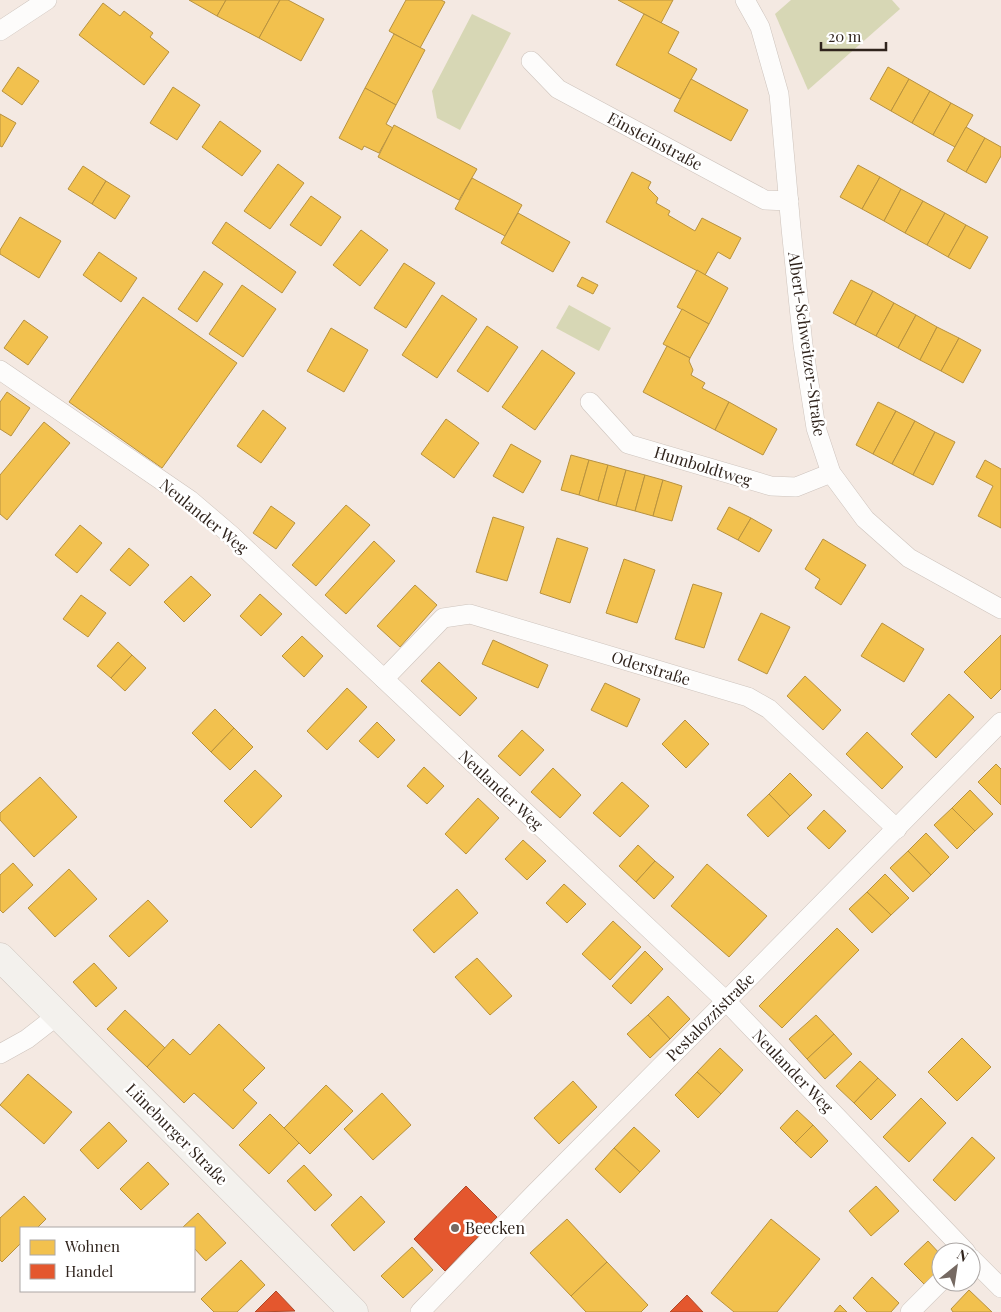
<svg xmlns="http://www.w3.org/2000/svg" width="1001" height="1312" font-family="'Playfair Display',serif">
<rect width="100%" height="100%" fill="#f4e9e2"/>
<g fill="#d7d7b5">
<polygon points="791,0 892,0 900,9 808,90 775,14"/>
<polygon points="472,14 511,33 460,130 437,118 432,91"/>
<polygon points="569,305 611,328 599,351 556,328"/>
</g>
<g fill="#f2c14e" stroke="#b8923f">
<polygon points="189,0 226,0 217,16"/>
<polygon points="226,0 280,0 259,38 217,16"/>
<polygon points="280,0 288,0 324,19 301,61 259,38"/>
<polygon points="406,0 441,0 445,2 420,48 389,31"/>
<polygon points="618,0 673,0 661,23"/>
<polygon points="103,3 120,16 124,11 153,33 150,37 169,52 144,85 79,35"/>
<polygon points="644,14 679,32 668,53 697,69 680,99 616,65"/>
<polygon points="394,34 425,50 396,105 365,88"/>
<polygon points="18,67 39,81 22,105 2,91"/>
<polygon points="888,67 909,79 891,111 870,99"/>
<polygon points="691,79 748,110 731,141 674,111"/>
<polygon points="909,79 930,91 912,123 891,111"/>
<polygon points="173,87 200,105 177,140 150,123"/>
<polygon points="365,88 396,105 386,124 393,128 379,153 364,146 362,150 339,138"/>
<polygon points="930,91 951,103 933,135 912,123"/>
<polygon points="951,103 973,115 955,147 933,135"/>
<polygon points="0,114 16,123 2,147 0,146"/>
<polygon points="220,121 261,151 242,176 202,147"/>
<polygon points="394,125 477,169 459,200 378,157"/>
<polygon points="966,127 985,138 966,172 947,161"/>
<polygon points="985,138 1001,147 1001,156 986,183 966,172"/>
<polygon points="278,164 304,183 270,229 244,211"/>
<polygon points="858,165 880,177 862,209 840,197"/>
<polygon points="83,166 106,181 92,204 68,189"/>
<polygon points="632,172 651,182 648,188 658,198 656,203 670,211 668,215 695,231 702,218 741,238 730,259 718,252 705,275 606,222"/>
<polygon points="880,177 901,189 884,221 862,209"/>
<polygon points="472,178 522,205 505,236 455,209"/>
<polygon points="106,181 130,196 115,219 92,204"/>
<polygon points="901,189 923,201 905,233 884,221"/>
<polygon points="311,196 341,217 321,246 290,225"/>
<polygon points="923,201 945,213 927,245 905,233"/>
<polygon points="518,213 570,242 553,272 501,243"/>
<polygon points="945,213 966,225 948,257 927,245"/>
<polygon points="20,217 61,241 39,278 0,254 0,250"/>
<polygon points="226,222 296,272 282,293 212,243"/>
<polygon points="966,225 988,237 970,269 948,257"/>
<polygon points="361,230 388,250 360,286 333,265"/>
<polygon points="99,252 137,278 121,302 83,275"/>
<polygon points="404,263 435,283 406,328 374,308"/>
<polygon points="697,270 728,288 709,324 677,307"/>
<polygon points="204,271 223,284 197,322 178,309"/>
<polygon points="582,277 598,285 593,294 577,286"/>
<polygon points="851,280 873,291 855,325 833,313"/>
<polygon points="242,285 276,309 243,357 209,334"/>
<polygon points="873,291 894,303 876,336 855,325"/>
<polygon points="442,295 477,319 437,378 402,355"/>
<polygon points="143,297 237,363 162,468 69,402"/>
<polygon points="894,303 916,315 898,348 876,336"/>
<polygon points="682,309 709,324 690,358 663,344"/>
<polygon points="916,315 937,327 920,360 898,348"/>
<polygon points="24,320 48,337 28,365 4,348"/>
<polygon points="487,326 518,347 488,392 457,371"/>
<polygon points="937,327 959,338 941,371 920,360"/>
<polygon points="331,328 368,350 344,392 307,371"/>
<polygon points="959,338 981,350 963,383 941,371"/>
<polygon points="667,346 690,358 689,361 693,370 691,375 705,383 702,388 729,402 715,430 643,392"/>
<polygon points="542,350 575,373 535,430 502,407"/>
<polygon points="7,392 30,408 11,436 0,429 0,402"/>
<polygon points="729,402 777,429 763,455 715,430"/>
<polygon points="878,402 896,411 873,454 856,445"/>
<polygon points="263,410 286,428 261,463 237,446"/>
<polygon points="896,411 915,421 892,464 873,454"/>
<polygon points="446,419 479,443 454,478 421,454"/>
<polygon points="915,421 935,432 913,475 892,464"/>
<polygon points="44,422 70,443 7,520 0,514 0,475"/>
<polygon points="935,432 955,442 933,485 913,475"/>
<polygon points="511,444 541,461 523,493 493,476"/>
<polygon points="571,455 589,460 579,495 561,490"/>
<polygon points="589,460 608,465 598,501 579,495"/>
<polygon points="985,460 1001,469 1001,528 978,516 993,486 976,477"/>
<polygon points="608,465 626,470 616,506 598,501"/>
<polygon points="626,470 645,475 635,511 616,506"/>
<polygon points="645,475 663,480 653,516 635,511"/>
<polygon points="663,480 682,486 672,521 653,516"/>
<polygon points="346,505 370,525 316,586 292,565"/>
<polygon points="271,506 295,523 276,549 253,533"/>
<polygon points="729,507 751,518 738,540 717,529"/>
<polygon points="493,517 524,527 507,581 476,572"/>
<polygon points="751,518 772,530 759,552 738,540"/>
<polygon points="80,525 102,543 77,573 55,555"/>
<polygon points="557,538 588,548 570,603 540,593"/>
<polygon points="823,539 866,565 841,605 815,588 820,579 805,569"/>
<polygon points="374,541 395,561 346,614 325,595"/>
<polygon points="129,548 149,565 130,586 110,570"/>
<polygon points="624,559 655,570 637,623 606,613"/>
<polygon points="191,576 211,595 184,622 164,602"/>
<polygon points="693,584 722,593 704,648 675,639"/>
<polygon points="415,585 437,605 400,647 377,626"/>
<polygon points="260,594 282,614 261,636 240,616"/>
<polygon points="81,595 106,613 88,637 63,619"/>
<polygon points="761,613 790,627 767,674 738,660"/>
<polygon points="882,623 924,649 904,682 861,656"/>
<polygon points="1001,635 1001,689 991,699 964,672"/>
<polygon points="302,636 323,656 304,677 282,656"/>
<polygon points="493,640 548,665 538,688 482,664"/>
<polygon points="118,642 132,655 111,678 97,666"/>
<polygon points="132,655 146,668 125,691 111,678"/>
<polygon points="439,662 477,698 460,716 421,681"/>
<polygon points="805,676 841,710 823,730 787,696"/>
<polygon points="605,683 640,699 627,727 591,710"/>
<polygon points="347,688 367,707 327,750 307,731"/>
<polygon points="949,694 974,717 936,758 911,734"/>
<polygon points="215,709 234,728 211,752 192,733"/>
<polygon points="685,720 709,744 686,768 662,744"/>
<polygon points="377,722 395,740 378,758 359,741"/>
<polygon points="234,728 253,747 230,770 211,752"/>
<polygon points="522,730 544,750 520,776 498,756"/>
<polygon points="867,732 903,767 882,789 846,754"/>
<polygon points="996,764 1001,769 1001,805 978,782"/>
<polygon points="424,767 444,786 427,804 407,786"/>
<polygon points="553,768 581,795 560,818 531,792"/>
<polygon points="255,770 282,796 251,828 224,801"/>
<polygon points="790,773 812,795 790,816 769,794"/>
<polygon points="40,777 77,817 34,857 0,820 0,813"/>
<polygon points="622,782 649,806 620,837 593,813"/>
<polygon points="970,790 993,814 975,831 952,808"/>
<polygon points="769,794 790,816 768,837 747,815"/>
<polygon points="478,798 499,818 466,854 445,834"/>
<polygon points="952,808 975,831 957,849 934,825"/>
<polygon points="824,810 846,831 829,849 807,828"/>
<polygon points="926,833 949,857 931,875 908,851"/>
<polygon points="523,840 546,861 527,880 505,859"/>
<polygon points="638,845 655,861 636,882 619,866"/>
<polygon points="908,851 931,875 913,892 890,868"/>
<polygon points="655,861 674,877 654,899 636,882"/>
<polygon points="13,863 33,885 3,913 0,910 0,875"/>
<polygon points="707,864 767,916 729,957 671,906"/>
<polygon points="69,869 97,899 55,937 28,908"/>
<polygon points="885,874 909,898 891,915 867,892"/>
<polygon points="564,884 586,904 567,923 546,903"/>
<polygon points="457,889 478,913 434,953 413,930"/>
<polygon points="867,892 891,915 872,933 849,909"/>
<polygon points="148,900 168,921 129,957 109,936"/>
<polygon points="613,921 641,947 610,980 582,954"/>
<polygon points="837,928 859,950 782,1028 759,1006"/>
<polygon points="645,951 663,969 631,1004 612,986"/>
<polygon points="477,958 512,996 490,1015 455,977"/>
<polygon points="94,963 117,988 96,1007 73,982"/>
<polygon points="668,996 690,1019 670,1039 648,1015"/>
<polygon points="125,1010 165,1048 147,1067 107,1029"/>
<polygon points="648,1015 670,1039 650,1058 627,1034"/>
<polygon points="816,1015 834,1034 807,1059 789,1039"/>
<polygon points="219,1024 265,1068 243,1090 257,1103 233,1129 194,1093 184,1103 147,1067 173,1039 190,1055"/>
<polygon points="834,1034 852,1054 825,1079 807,1059"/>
<polygon points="962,1038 991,1067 957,1101 928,1072"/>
<polygon points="720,1048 743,1070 721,1094 697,1072"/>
<polygon points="860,1061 878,1078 854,1103 836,1086"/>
<polygon points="697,1072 721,1094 698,1118 675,1095"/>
<polygon points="28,1074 72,1112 44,1144 0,1105"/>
<polygon points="878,1078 896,1095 871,1120 854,1103"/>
<polygon points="573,1081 597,1107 559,1144 534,1118"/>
<polygon points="326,1085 353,1111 310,1154 284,1128"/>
<polygon points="382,1093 411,1125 373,1160 344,1129"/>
<polygon points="921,1098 946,1123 909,1162 883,1137"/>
<polygon points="797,1110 813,1125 795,1143 780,1128"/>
<polygon points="270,1114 299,1143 269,1174 239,1145"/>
<polygon points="109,1122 127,1141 98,1169 80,1150"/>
<polygon points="813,1125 828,1141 811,1158 795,1143"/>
<polygon points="634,1127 660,1151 640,1172 614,1148"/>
<polygon points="972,1137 995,1158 955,1201 933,1180"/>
<polygon points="614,1148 640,1172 620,1193 595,1169"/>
<polygon points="148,1162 169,1184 141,1210 120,1189"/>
<polygon points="304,1165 332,1195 315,1211 287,1181"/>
<polygon points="876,1186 899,1211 871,1236 849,1211"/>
<polygon points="24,1196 46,1219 37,1228 21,1228 21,1243 2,1262 0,1260 0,1218"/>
<polygon points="361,1196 385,1222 354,1251 331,1225"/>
<polygon points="198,1213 226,1243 206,1261 194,1248 194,1228 182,1228"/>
<polygon points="567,1219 607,1262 571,1296 530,1253"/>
<polygon points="771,1219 820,1259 777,1312 734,1312 711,1293"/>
<polygon points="928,1241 941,1255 941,1268 924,1284 904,1264"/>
<polygon points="412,1247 433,1270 403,1298 381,1276"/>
<polygon points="241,1260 265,1285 237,1312 214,1312 201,1299"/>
<polygon points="607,1262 648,1305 641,1312 586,1312 571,1296"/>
<polygon points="872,1277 899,1303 891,1312 867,1312 853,1298"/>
<polygon points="969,1290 992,1312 953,1312 951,1309"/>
<polygon points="840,1305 847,1312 834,1312"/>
</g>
<g fill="#e4572e" stroke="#ae4829">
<polygon points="466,1186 497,1217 445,1271 414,1239"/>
<polygon points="276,1291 295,1311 255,1312"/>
<polygon points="687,1295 703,1312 670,1312"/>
</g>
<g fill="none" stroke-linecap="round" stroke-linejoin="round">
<g stroke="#cec4bd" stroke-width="20">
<g id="street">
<polyline points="745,0 760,27 779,94 791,228 803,345 816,428 831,473 865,519 909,558 1001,609"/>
<polyline points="0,31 47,0"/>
<polyline points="531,61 558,89 765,200 789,201"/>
<polyline points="0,370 190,500 231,535 726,1001 966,1252"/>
<polyline points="590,402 628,444 771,486 796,487 831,473"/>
<polyline points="384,679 443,618 470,614 748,697 769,709 897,829"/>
<polyline points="0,1054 27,1039 58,1015"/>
<polyline points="971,1258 1001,1288"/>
<polyline points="420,1312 535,1193 726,1001 1001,722"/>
<polyline points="910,1312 941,1281"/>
</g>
</g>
<g stroke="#cec4bd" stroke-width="29">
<polyline id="secondary" points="0,957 354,1312"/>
</g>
<use href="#street" stroke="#fdfcfb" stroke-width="19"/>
<use href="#secondary" stroke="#f3f1ed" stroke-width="28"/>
</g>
<circle fill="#756962" stroke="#fff" stroke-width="2" cx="455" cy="1228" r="5"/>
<g text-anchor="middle" stroke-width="5" stroke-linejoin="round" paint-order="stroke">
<g font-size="16" fill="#30241d" stroke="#fff">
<text transform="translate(655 141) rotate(28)" y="6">Einsteinstraße</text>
<text transform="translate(807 344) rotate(82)" y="6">Albert-Schweitzer-Straße</text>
<text transform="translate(703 466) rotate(17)" y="6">Humboldtweg</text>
<text transform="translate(204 516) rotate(39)" y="6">Neulander Weg</text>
<text transform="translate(651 668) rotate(17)" y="6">Oderstraße</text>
<text transform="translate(501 790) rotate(43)" y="6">Neulander Weg</text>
<text transform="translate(710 1017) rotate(-45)" y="6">Pestalozzistraße</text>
<text transform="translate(793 1071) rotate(46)" y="6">Neulander Weg</text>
<text transform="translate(177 1134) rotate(45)" y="6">Lüneburger Straße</text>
</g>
<g font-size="16" fill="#30241d" stroke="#fff" text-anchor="start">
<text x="465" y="1234">Beecken</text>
</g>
</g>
<rect x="20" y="1227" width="175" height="65" fill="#ffffff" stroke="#aca7a5"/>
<rect x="30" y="1240" width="25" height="15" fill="#f2c14e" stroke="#aca7a5"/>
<text x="65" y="1252" font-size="15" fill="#30241d">Wohnen</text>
<rect x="30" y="1264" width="25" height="15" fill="#e4572e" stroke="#aca7a5"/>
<text x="65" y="1277" font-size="15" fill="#30241d">Handel</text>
<g transform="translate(956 1267) rotate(30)"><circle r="24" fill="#ffffff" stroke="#aca7a5"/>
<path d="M0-4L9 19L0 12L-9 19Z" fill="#756962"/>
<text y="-8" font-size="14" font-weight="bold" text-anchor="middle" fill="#30241d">N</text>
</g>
<path d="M821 42v8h65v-8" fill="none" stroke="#30241d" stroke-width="2.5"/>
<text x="828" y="42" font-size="15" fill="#30241d" stroke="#ffffff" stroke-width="4" paint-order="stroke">20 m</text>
</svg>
